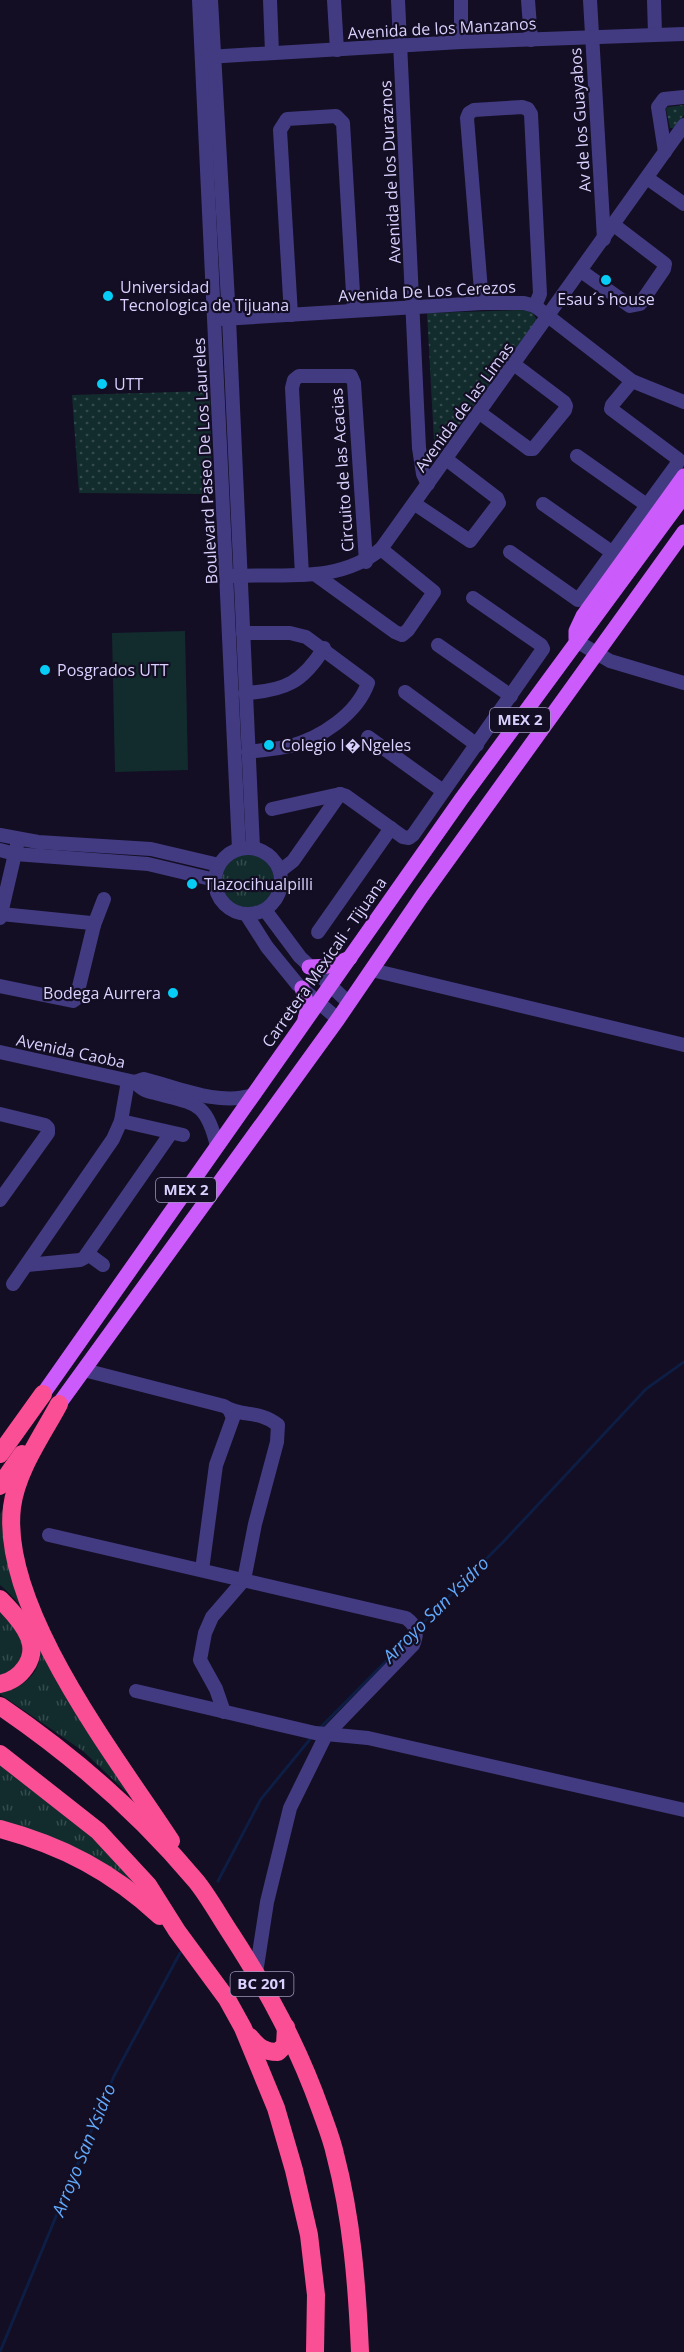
<svg xmlns="http://www.w3.org/2000/svg" width="684" height="2352" font-family="'Open Sans',sans-serif">
<defs>
<pattern id="grass-tufts" width="24" height="20" patternUnits="userSpaceOnUse" patternTransform="scale(1.5)"><rect width="24" height="20" fill="#122c2d"/><path d="M3 7l-1-3M5 7V3M7 7l1-3M15 17l-1-3M17 17v-4M19 17l1-3" fill="none" stroke="#344a4c"/></pattern>
<pattern id="park-dots" width="8" height="8" patternUnits="userSpaceOnUse" patternTransform="scale(1.5)"><rect width="8" height="8" fill="#122c2d"/><path d="M2 2h.1M6 6h.1" fill="none" stroke="#344a4c" stroke-width="1.8" stroke-linecap="round"/></pattern>
</defs>
<rect width="100%" height="100%" fill="#130e23"/>
<g fill="url(#grass-tufts)">
<circle cx="247" cy="881" r="27"/>
<path d="M13,1492L15,1579L143,1808L83,1751L0,1694V1692C10,1692 18,1687 26,1681C60,1654 25,1605 0,1585V1514Z"/>
<polygon points="0,1605 27,1648 18,1668 0,1676"/>
<path d="M0,1762C48,1800 98,1836 136,1885C96,1852 48,1839 0,1823Z"/>
</g>
<g fill="url(#park-dots)">
<polygon points="684,105 684,115 674,128 670,128 666,109 668,107"/>
<polygon points="523,310 532,312 537,320 448,441 445,444 434,441 427,313"/>
<polygon points="210,391 212,494 79,493 72,395"/>
</g>
<polygon fill="#122c2d" points="185,631 188,770 115,772 112,633"/>
<g fill="none" stroke-linecap="round" stroke-linejoin="round">
<g stroke="#0d1d43" stroke-width="3">
<polyline points="418,1628 505,1540 646,1389 684,1362"/>
<polyline points="320,1728 410,1637"/>
<polyline points="218,1881 261,1799 311,1738"/>
<polyline points="0,2352 114,2076 180,1953"/>
</g>
<g stroke="#423b81" stroke-width="14">
<polyline points="199,0 239,849"/>
<polyline points="211,0 229,319 253,848"/>
<polyline points="270,0 272,53"/>
<polyline points="334,0 337,50"/>
<polyline points="398,0 419,448 423,474 428,484"/>
<polyline points="461,0 461,42"/>
<polyline points="528,0 531,40"/>
<polyline points="590,0 604,239"/>
<polyline points="654,0 655,34"/>
<polyline points="207,57 461,42 684,34"/>
<polyline points="665,152 658,107 664,99 684,97"/>
<polyline points="647,178 684,204"/>
<polyline points="581,271 630,306 640,304 664,269 665,264 614,225"/>
<polyline points="482,303 467,118 469,113 474,110 522,107 528,109 531,114 540,294 535,306"/>
<polyline points="291,315 280,130 287,119 336,116 343,123 354,310"/>
<polyline points="222,319 482,303 524,303 535,306 632,381 684,402"/>
<polyline points="480,413 529,449 533,449 565,410 566,406 564,402 515,365"/>
<polyline points="577,456 648,506"/>
<polyline points="415,504 470,541 499,503 497,498 446,459"/>
<polyline points="543,504 613,553"/>
<polyline points="510,552 578,600 677,464 678,459 611,409 612,405 632,381"/>
<polyline points="302,575 292,388 294,380 299,376 351,376 354,383 366,562"/>
<polyline points="316,575 395,632 402,635 408,630 434,592 381,549"/>
<path d="M233,576C285,573 338,584 381,549L684,125"/>
<path d="M243,633H290L306,637L368,683C357,714 321,738 290,746C277,749 262,750 248,752"/>
<polyline points="578,642 610,661 684,683"/>
<polyline points="438,645 511,696"/>
<polyline points="405,692 477,745"/>
<path d="M245,693C285,691 303,682 324,648"/>
<polyline points="368,737 443,791"/>
<polyline points="272,809 340,794 346,796 403,837 409,838 413,835 543,649 541,645 473,598"/>
<polyline points="0,835 38,842 151,849 219,865"/>
<circle cx="248" cy="881" r="33"/>
<polyline points="0,850 15,854 148,864 215,880"/>
<polyline points="280,871 293,861 340,794"/>
<polyline points="265,910 300,957 349,1003"/>
<polyline points="1,914 91,923 94,925"/>
<polyline points="246,914 267,947 298,985 338,1019"/>
<polyline points="0,918 17,845"/>
<polyline points="318,932 391,828"/>
<polyline points="372,970 684,1045"/>
<polyline points="0,986 73,1001 76,999 94,925 104,899"/>
<polyline points="0,1052 135,1082"/>
<path d="M135,1082L144,1079C179,1088 218,1106 254,1095"/>
<path d="M135,1082C142,1090 146,1091 155,1093C196,1104 206,1101 217,1146"/>
<polyline points="0,1114 45,1125 48,1128 48,1133 0,1200"/>
<polyline points="121,1121 183,1135"/>
<polyline points="88,1254 103,1265"/>
<polyline points="27,1265 80,1260 84,1258 171,1133"/>
<polyline points="13,1284 113,1139 121,1121 128,1081"/>
<path d="M84,1370L224,1406C240,1417 260,1410 278,1425L277,1442L255,1524L244,1580L212,1617L205,1633L200,1660L216,1689L224,1712"/>
<path d="M49,1535L406,1618C417,1626 418,1633 413,1645L326,1735L290,1808L267,1902L256,1973"/>
<polyline points="202,1570 216,1465 233,1418 230,1411"/>
<polyline points="136,1691 315,1733 368,1738 684,1810"/>
</g>
<g stroke="#cb5bfb" stroke-width="15">
<polyline points="576,639 576,631 583,616 684,476"/>
<polyline points="309,967 331,966 350,958"/>
<polyline points="302,988 308,1007 305,1019"/>
<polyline points="43,1394 462,798 684,496"/>
<polyline points="59,1404 338,1019 422,896 684,532"/>
</g>
<g stroke="#fb4f95" stroke-width="18">
<path d="M59,1404C42,1436 17,1470 12,1507C0,1609 117,1758 171,1841"/>
<polyline points="0,1454 43,1394"/>
<polyline points="0,1486 22,1454"/>
<path d="M0,1599C10,1609 24,1624 29,1637C38,1659 20,1680 0,1684"/>
<path d="M0,1706C72,1755 139,1813 196,1881C209,1897 219,1916 231,1934C268,1991 298,2046 321,2111C326,2125 332,2140 335,2154C352,2219 357,2285 360,2352"/>
<polyline points="0,1754 98,1831 148,1885 177,1931 227,1999 243,2028 276,2108 294,2170 309,2235 316,2295 315,2352"/>
<path d="M0,1829C63,1846 112,1872 160,1916"/>
<path d="M250,2037C258,2047 264,2052 278,2052L285,2045L286,2027"/>
</g>
</g>
<g fill="#06ccf6" stroke="#130e23" stroke-width="2">
<circle cx="606" cy="280" r="6"/>
<circle cx="108" cy="296" r="6"/>
<circle cx="102" cy="384" r="6"/>
<circle cx="45" cy="670" r="6"/>
<circle cx="269" cy="745" r="6"/>
<circle cx="192" cy="884" r="6"/>
<circle cx="173" cy="993" r="6"/>
</g>
<g text-anchor="middle" stroke-width="4.5" stroke-linejoin="round" paint-order="stroke">
<g fill="#130e23" stroke="#9e96bc" stroke-width="1.5">
<rect x="490" y="708" width="60" height="24" rx="4.5"/>
<rect x="156" y="1178" width="60" height="24" rx="4.5"/>
<rect x="230.5" y="1972" width="63" height="24" rx="4.5"/>
</g>
<g font-size="15" font-weight="bold" fill="#dad1fe">
<text x="520" y="725">MEX 2</text>
<text x="186" y="1195">MEX 2</text>
<text x="262" y="1989">BC 201</text>
</g>
<g font-size="16" fill="#dad1fe" stroke="#130e23">
<text transform="translate(442 28) rotate(-3)" y="6">Avenida de los Manzanos</text>
<text transform="translate(580 120) rotate(-94)" y="6">Av de los Guayabos</text>
<text transform="translate(390 172) rotate(-93)" y="6">Avenida de los Duraznos</text>
<text transform="translate(427 291) rotate(-3)" y="6">Avenida De Los Cerezos</text>
<text transform="translate(464 407) rotate(-54)" y="6">Avenida de las Limas</text>
<text transform="translate(205 461) rotate(-93)" y="6">Boulevard Paseo De Los Laureles</text>
<text transform="translate(342 470) rotate(-94)" y="6">Circuito de las Acacias</text>
<text transform="translate(324 962) rotate(-55)" y="6">Carretera Mexicali - Tijuana</text>
<text transform="translate(71 1051) rotate(12)" y="6">Avenida Caoba</text>
</g>
<g font-size="16" fill="#dad1fe" stroke="#130e23" text-anchor="start">
<text x="120" y="293">Universidad<tspan x="120" dy="18">Tecnologica de Tijuana</tspan></text>
<text x="606" y="305" text-anchor="middle">Esau´s house</text>
<text x="114" y="390">UTT</text>
<text x="57" y="676">Posgrados UTT</text>
<text x="281" y="751">Colegio I�Ngeles</text>
<text x="204" y="890">Tlazocihualpilli</text>
<text x="161" y="999" text-anchor="end">Bodega Aurrera</text>
</g>
<g font-size="18" font-style="italic" fill="#62a9fb" stroke="#130e23">
<text transform="translate(436 1610) rotate(-45)" y="6">Arroyo San Ysidro</text>
<text transform="translate(84 2150) rotate(-68)" y="6">Arroyo San Ysidro</text>
</g>
</g>
</svg>
